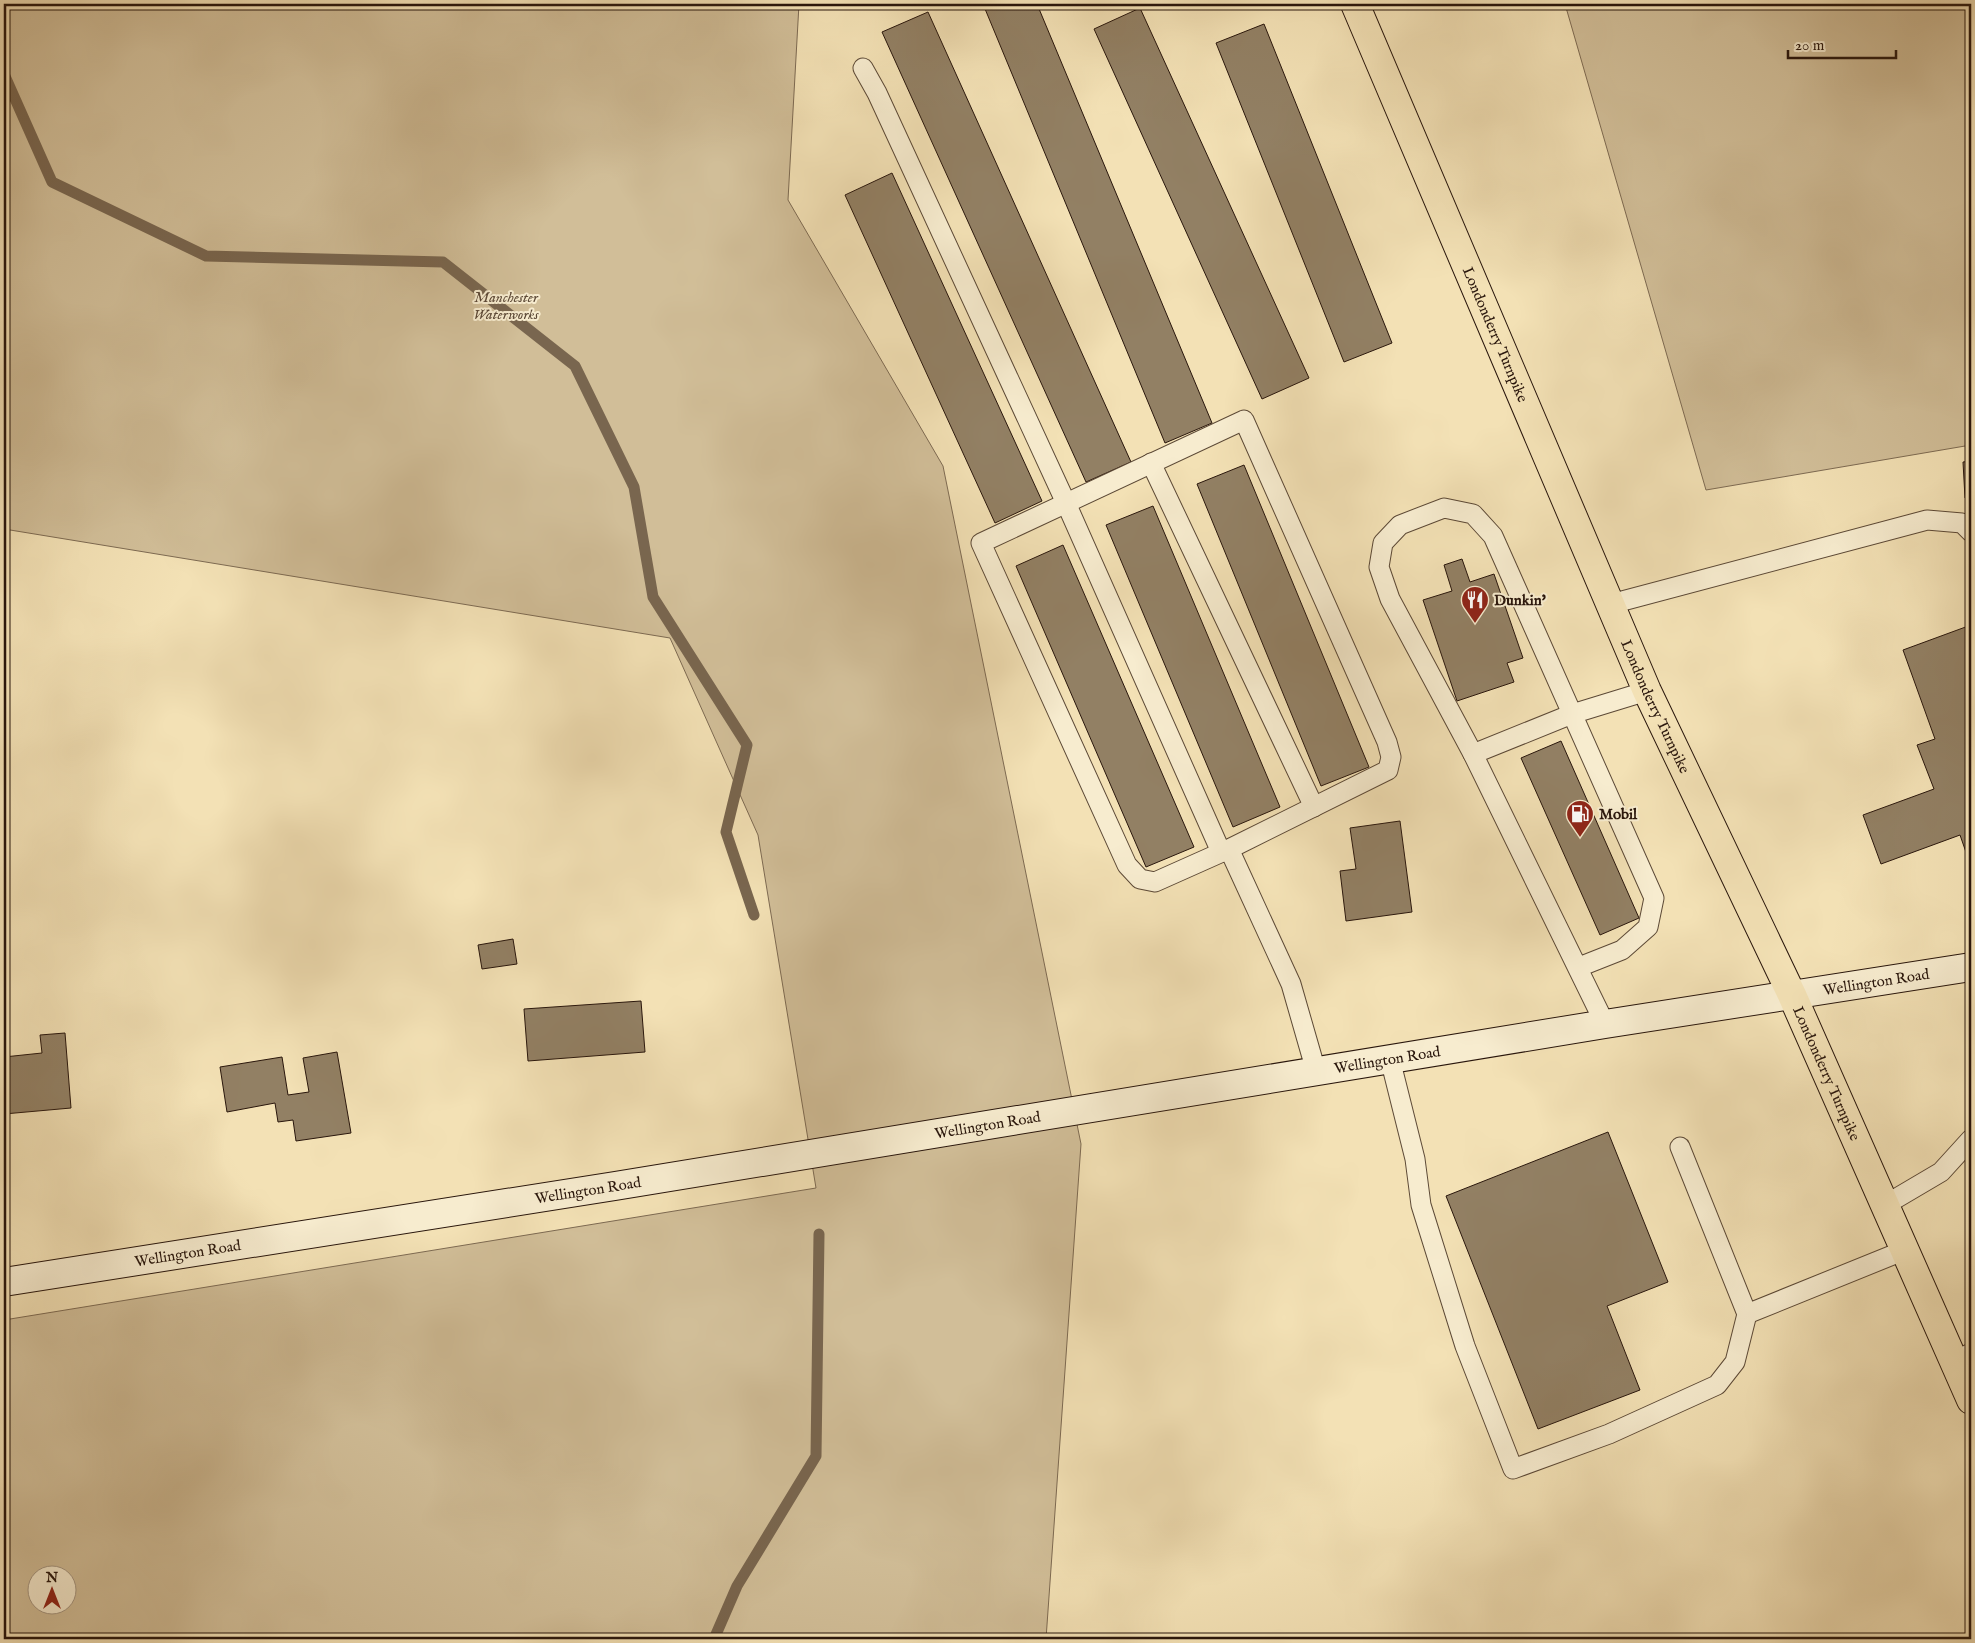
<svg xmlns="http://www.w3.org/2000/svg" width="1975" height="1643" viewBox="0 0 1975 1643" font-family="'IM FELL English',serif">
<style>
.green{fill:#d1be98;stroke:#7d6a52;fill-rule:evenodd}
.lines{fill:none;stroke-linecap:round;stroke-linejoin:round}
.stream{stroke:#79664f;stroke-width:11}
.building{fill:#928064;stroke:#29160c}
.lane-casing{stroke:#5c4936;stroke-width:21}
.secondary-casing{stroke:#29160c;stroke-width:30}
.primary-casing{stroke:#29160c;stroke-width:30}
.lane{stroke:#f7eccf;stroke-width:19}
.secondary{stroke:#f7eccf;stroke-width:28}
.primary{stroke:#f3e1b5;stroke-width:28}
.labels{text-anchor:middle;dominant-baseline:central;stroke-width:4;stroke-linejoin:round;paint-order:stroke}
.park-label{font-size:15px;font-style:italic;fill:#5b4836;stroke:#f7eccf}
.street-label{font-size:15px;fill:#29160c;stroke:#f7eccf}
.poi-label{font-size:15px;font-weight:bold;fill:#29160c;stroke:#f7eccf;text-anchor:start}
</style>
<rect width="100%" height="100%" fill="#f3e1b5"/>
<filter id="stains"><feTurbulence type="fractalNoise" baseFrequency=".004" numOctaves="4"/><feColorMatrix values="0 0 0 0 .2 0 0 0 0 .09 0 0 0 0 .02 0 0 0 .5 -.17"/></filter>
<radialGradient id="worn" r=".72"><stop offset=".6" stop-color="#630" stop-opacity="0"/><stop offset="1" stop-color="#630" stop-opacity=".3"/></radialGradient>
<g class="green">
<path d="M4,4H799L788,200L943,466L1081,1144L1046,1639H4V1320L816,1188L758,835L670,638L4,529ZM38,1576H68V1606H38Z"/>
<polygon points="1565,4 1971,4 1971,445 1706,490"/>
</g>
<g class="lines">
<g class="stream">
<polyline points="4,74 52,182 206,256 443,262 575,366 634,487 653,597 747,745 726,832 754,915"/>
<polyline points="714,1639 737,1586 816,1456 819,1234"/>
</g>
</g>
<g class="building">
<polygon points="983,4 1037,4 1212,423 1165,443"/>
<polygon points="1140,8 1309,378 1262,399 1094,29"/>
<polygon points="928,12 1131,462 1086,482 882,32"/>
<polygon points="1264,24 1392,343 1344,362 1216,43"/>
<polygon points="892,173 1042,501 995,523 845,195"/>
<polygon points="1971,461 1971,498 1965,498 1963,462"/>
<polygon points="1244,465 1369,767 1321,786 1197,484"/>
<polygon points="1153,506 1280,807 1233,827 1106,525"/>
<polygon points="1063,545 1194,847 1146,867 1016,566"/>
<polygon points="1462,559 1470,582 1494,574 1523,658 1507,663 1514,682 1457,701 1423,600 1452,591 1444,565"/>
<polygon points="1971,625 1971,857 1968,858 1960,835 1881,864 1863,815 1934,789 1917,745 1935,739 1903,650"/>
<polygon points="1561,741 1639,918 1600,935 1521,758"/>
<polygon points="1400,821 1412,912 1346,921 1340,871 1356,869 1350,828"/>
<polygon points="513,939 517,964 482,969 478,945"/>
<polygon points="641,1001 645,1052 528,1061 524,1009"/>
<polygon points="65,1033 71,1108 4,1114 4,1057 42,1053 40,1035"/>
<polygon points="337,1052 351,1133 296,1141 293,1120 278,1122 275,1103 227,1112 220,1067 282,1057 288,1095 309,1092 303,1058"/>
<polygon points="1608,1132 1668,1282 1607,1306 1640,1390 1538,1429 1446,1196"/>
</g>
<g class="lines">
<defs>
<g id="lane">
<polyline points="863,68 877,93 1066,503 1221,852"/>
<polyline points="1151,463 1314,807"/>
<polyline points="1611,604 1927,520 1962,523 1971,532"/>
<polyline points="1473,754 1572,714 1647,691"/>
<polyline points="1229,849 1388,770 1391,757 1387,742 1244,420 981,543 1127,865 1140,879 1155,882 1229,849 1291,984 1316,1071"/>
<polyline points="1579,967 1622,950 1648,927 1654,898 1493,536 1473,514 1444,508 1400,525 1383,543 1379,567 1390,599 1473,754 1605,1024"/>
<polyline points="1390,1059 1415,1159 1421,1205 1465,1346 1513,1469 1609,1434 1717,1385 1735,1362 1747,1314"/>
<polyline points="1680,1147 1747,1314 1905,1250"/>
<polyline points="1885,1205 1941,1172 1971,1139"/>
<polyline points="1954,1361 1971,1353"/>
</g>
<g id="secondary">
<path id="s1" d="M4,1282L615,1186L1605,1024L1971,967"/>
</g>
<g id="primary">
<path id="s2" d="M1355,4L1647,691L1792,995L1971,1400"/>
</g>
</defs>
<use href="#lane" class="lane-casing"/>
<use href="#secondary" class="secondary-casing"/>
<use href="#primary" class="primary-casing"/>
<use href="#lane" class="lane"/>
<use href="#secondary" class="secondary"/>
<use href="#primary" class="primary"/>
</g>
<defs>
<symbol id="restaurant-pin" viewBox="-11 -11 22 30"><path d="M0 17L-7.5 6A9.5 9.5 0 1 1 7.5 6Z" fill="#8f2418" stroke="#f7eccf"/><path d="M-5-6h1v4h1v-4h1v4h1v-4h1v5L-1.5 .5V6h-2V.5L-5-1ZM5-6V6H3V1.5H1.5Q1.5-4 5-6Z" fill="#fff"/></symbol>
<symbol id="fuel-pin" viewBox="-11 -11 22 30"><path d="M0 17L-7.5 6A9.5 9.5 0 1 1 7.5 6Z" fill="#8f2418" stroke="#f7eccf"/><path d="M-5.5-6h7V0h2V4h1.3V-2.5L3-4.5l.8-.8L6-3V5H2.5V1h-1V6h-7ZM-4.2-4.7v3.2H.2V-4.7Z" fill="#fff"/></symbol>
</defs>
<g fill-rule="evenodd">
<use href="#restaurant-pin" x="1459" y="584" width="32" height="43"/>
<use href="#fuel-pin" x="1564" y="798" width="32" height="43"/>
</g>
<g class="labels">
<g class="park-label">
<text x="506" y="297">Manchester<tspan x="506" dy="17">Waterworks</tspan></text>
</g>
<g class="street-label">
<text stroke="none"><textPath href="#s2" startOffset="359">Londonderry Turnpike</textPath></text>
<text stroke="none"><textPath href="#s2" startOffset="764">Londonderry Turnpike</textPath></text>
<text stroke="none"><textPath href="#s1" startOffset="1896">Wellington Road</textPath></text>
<text stroke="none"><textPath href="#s1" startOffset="1401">Wellington Road</textPath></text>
<text stroke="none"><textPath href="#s2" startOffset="1169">Londonderry Turnpike</textPath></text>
<text stroke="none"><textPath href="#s1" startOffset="996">Wellington Road</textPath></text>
<text stroke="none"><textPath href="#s1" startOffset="591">Wellington Road</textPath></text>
<text stroke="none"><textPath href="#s1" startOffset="186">Wellington Road</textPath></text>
</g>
<g class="poi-label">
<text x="1494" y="600">Dunkin'</text>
<text x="1599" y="814">Mobil</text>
</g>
</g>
<rect width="1975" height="1643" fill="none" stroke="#f3e1b5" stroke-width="20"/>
<rect x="5" y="5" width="1965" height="1633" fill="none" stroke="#29160c" stroke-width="2.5"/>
<rect x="10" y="10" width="1955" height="1623" fill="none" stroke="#29160c"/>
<g transform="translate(52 1590)"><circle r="24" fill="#f7eccf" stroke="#a59681"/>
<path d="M0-4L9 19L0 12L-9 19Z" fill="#8f2418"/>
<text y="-8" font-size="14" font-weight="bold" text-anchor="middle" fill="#29160c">N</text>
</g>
<path d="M1788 50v8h108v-8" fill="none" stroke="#29160c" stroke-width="2.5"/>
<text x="1795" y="50" font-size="15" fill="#29160c" stroke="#f7eccf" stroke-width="4" paint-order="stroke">20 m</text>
<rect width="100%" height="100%" filter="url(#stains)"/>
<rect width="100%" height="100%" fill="url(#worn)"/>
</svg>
